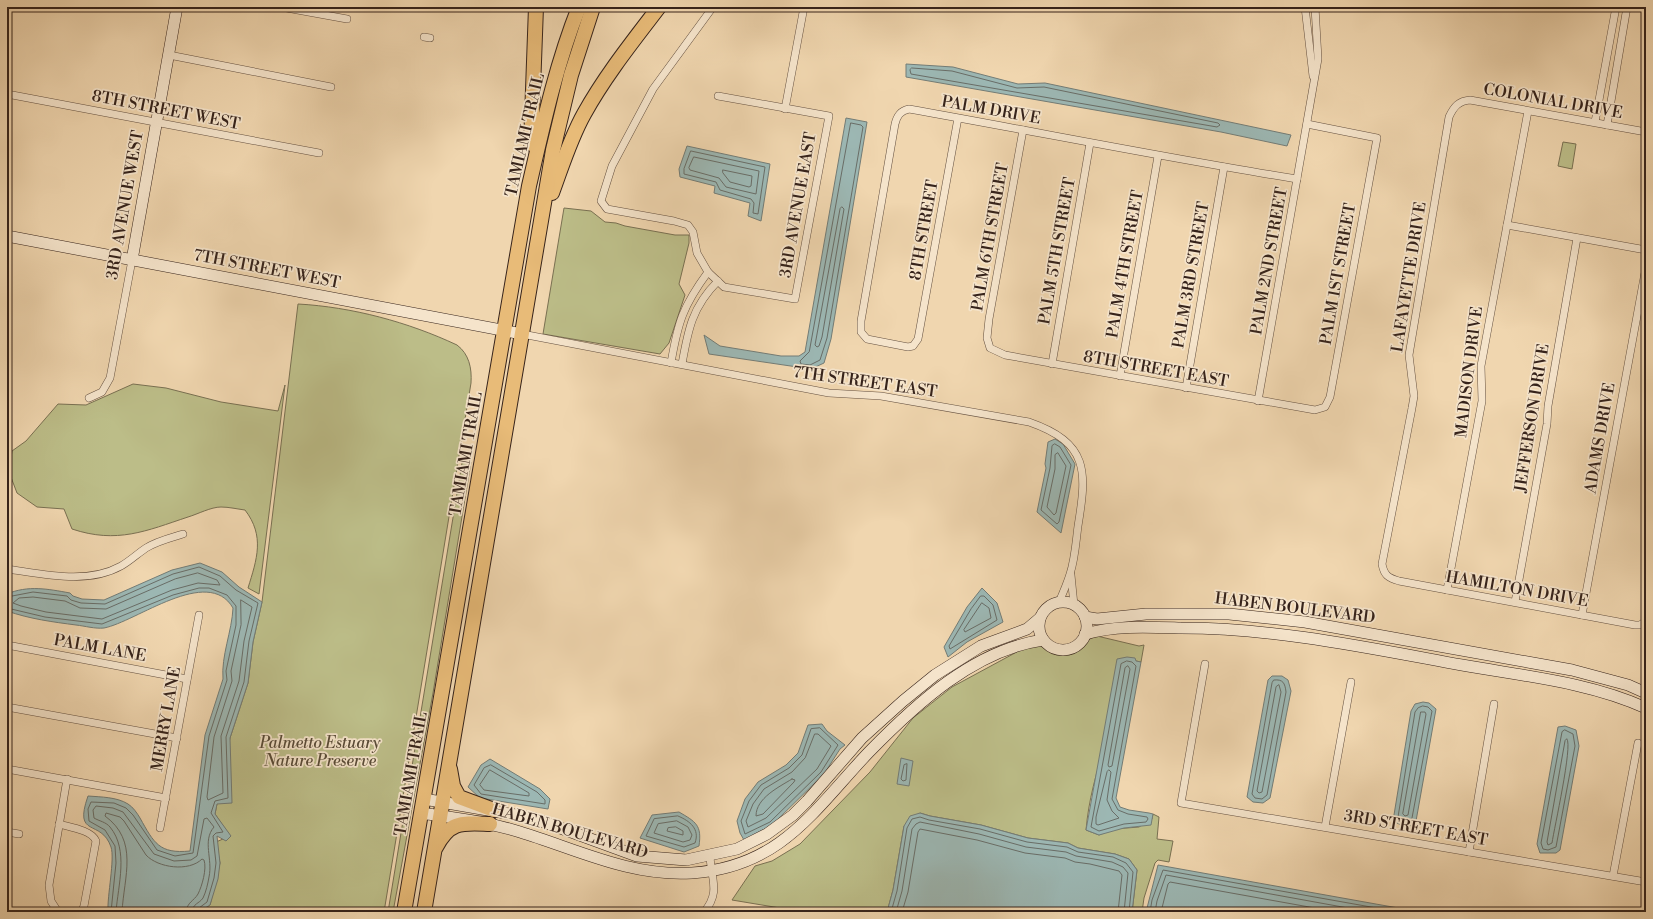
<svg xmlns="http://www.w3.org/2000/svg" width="1653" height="919" viewBox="0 0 1653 919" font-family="'Libre Bodoni',serif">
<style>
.green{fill:#bcbd88;stroke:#797052}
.water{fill:#9cb7b3;stroke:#737c76}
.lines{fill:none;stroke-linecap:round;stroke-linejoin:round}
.shore{stroke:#696d67;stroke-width:1}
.street-casing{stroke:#645040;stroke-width:8}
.secondary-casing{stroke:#36231b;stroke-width:12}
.highway-casing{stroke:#36231b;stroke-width:16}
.street{stroke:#f5e4cb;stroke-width:7}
.secondary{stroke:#f5e4cb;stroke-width:11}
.highway{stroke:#e8bb78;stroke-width:14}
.labels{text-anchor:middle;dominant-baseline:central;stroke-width:3.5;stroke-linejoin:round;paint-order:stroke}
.street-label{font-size:16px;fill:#36231b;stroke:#f5e4cb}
.park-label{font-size:16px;font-style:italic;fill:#584a36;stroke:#f5e4cb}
</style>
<rect width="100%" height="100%" fill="#f0d6af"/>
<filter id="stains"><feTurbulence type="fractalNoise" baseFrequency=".005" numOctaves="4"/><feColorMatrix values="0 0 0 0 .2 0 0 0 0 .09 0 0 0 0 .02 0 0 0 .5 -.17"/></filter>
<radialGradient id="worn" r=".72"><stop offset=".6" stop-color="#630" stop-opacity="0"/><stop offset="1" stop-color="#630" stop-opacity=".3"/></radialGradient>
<g class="green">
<polygon points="1563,142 1576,144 1572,169 1558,166"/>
<polygon points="564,208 591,211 605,222 616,223 625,226 675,235 689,235 689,243 679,284 685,295 669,343 660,354 543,334"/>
<path d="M298,304C352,307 408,322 457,345C469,354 472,368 471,383L384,912H199L210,905L220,863L216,842L230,836L215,814L230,738L248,683L253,642L262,602Z"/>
<path d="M133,384L166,388L221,402L278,411L285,385L259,594L248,588C257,559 265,536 245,510C237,509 229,507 221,507C211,507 198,514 188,517C146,531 117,544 72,529L64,509L37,507L17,493L9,472L12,451L26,441L58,404L86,405Z"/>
<polygon points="463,457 471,462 433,693 393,912 388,912"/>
<path d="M1097,636L1139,646L1144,645L1141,662L1136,661C1117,716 1091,771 1086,830L1099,835L1114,829L1139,827L1152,819L1153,814L1159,817L1157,839L1173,841L1169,862L1158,860L1155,863L1144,898L1142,912H1132L1137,870L1129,859L1115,854L1078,848L1068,843L1028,838L981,825L930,816L920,813L904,826L893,890L887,912H804L732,900L755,866L772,861L800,844L870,772L913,718L952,687L1026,647L1041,645C1052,655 1067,658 1079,649C1088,643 1086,639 1097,636Z"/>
</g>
<g class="water">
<polygon points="906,64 953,67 1018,84 1045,83 1291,135 1287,146 1221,132 906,77"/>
<polygon points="846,118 867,122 831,339 824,363 811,369 709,354 704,335 720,346 781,356 799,356 805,352"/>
<polygon points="687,146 770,164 761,221 748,216 750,203 714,193 715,186 680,177 679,169"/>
<polygon points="1055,439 1063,444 1075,464 1061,533 1037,512 1046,468 1045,464 1048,442"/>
<path d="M200,563L222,572L239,587L262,602L253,642L248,683L230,738L232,803L217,804L215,814L231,836L226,841L217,836L220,863L218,879L210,905L199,912H108C107,896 115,859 111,847C101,818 73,839 88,796C101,797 117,797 128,804C133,807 137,813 140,818C154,843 159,854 190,851L205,735L223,679C221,656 232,631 233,608C208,565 136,622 104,628C95,629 85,626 76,625C53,622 30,619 7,611V594C28,585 48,589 70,593L73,596L82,599L104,600L172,570Z"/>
<polygon points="982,588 997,603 1003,622 967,642 948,657 944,647 967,607"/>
<polygon points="1127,657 1135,658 1136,661 1141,662 1116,798 1120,807 1129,810 1149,813 1153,814 1151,825 1124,828 1099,835 1086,830 1117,659"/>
<polygon points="1272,676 1282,676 1288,680 1291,691 1270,798 1263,803 1253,802 1247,797 1268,680"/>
<polygon points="1423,702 1429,703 1436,709 1416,821 1410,826 1401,825 1393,821 1411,711 1415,704"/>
<polygon points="822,724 827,731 845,745 840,749 824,774 772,825 744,840 740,833 737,821 745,799 758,782 786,765 798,753 808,725"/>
<polygon points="1565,726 1576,730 1579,746 1560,850 1556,853 1540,853 1537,844 1558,727"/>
<polygon points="901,758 913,761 909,786 897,784"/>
<polygon points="490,759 540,789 550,799 548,809 480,798 468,787 481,765"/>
<path d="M679,812C696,822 702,825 699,846L684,852L640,838L652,815Z"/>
<polygon points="920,813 930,816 981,825 1028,838 1068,843 1078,848 1115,854 1129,859 1137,870 1132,912 887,912 893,890 904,826 910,816"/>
<polygon points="1158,865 1387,906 1422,912 1146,912"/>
</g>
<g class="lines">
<g class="shore">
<polygon points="912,68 952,71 1017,88 1044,87 1218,123 1220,125 1217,127 911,74 910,70"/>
<polygon points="851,123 861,125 863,127 827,338 820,360 810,365 801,364 800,361 809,352"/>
<polygon points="691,151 765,167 758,214 753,213 754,203 751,199 720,190 716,182 684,174 684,169"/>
<polygon points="694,157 759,171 756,194 726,187 719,178 690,170 689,168"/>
<polygon points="723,170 752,176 751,186 749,187 730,182 723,173"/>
<polygon points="842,207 844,209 822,337 819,346 817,347 815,345 840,209"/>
<polygon points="1055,444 1060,447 1071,465 1059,522 1057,524 1041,510 1050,468 1052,446"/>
<polygon points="1058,453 1066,466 1056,513 1054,515 1047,507 1055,469 1055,455"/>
<polygon points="198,573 217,580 220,585 198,583 172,590 102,619 46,612 21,606 13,603 19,598 33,597 65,601 80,608 106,609 175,579"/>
<polygon points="981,596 984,596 993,605 997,620 950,649 949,646 971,609"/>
<polyline points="7,597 33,592 67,596 71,600 81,603 105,604 173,574 199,567 220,576 236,590 258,603 249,641 244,682 226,737 228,798 215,801 211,813 223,832 216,833 213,836 216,863 214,878 207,902 199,908 198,912"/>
<polygon points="241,600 252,607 244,641 239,681 221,736 223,793 208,800 207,797 214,737 232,681 231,671 241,625"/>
<polygon points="982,603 989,608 991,618 965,632 964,630"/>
<polyline points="7,608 45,617 102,624 173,595 199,588 209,588 227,595 236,606 236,625 226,671 227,680 209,736 193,853 175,856 157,850 133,815 126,808 114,803 91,802 88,809 89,821 105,830 115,846 116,863 111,912"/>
<polygon points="1127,661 1132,662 1136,666 1112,799 1118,810 1128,814 1147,817 1148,819 1146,822 1124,824 1099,831 1091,827 1121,664"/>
<polygon points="1128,666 1130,669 1112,766 1109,767 1108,765 1125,668"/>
<path d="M1274,680C1283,679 1285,683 1286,692L1267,795L1262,799L1255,798L1252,794L1272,683Z"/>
<polygon points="1279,685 1281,692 1262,792 1259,793 1257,791 1276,687"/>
<polygon points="1423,706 1428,707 1432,711 1412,818 1409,822 1402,821 1398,817 1415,712 1418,708"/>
<polygon points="1421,712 1425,712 1426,714 1408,815 1405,816 1403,814"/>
<polygon points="820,728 838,745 821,772 770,822 745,834 741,821 749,801 761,785 789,768 802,755 811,729"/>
<polygon points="1565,730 1573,734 1575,746 1556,847 1548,850 1543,849 1541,843 1562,732"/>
<polygon points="815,734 818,734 831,746 817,769 766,818 748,827 746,821 753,804 764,789 792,772 805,758"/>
<path d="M1567,739C1573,745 1554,829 1552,843L1548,845L1547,842L1565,741Z"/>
<polygon points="907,764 906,780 903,781 901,779 904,765"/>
<polygon points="491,765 537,792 545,800 545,804 481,794 474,785 484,768"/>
<polygon points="490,770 529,793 529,796 484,790 480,785"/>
<polygon points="1109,770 1111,772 1107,800 1112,811 1119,818 1098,825 1096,824 1096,817 1107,772"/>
<path d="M792,779L795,780L794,782L763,814L756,816C756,798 779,787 792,779Z"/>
<path d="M678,816C690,821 700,829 695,843L684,847L646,836L654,819Z"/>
<polygon points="677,821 688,827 692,835 690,840 683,842 654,833 658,824"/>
<polygon points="676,827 683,831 683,835 667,831 668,828"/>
<path d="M116,912C118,885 129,850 110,827C106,822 99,821 94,818L93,810L96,806L113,808L123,812L154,854L174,861L191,860L197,856L204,819L207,818L214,827C202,841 213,859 209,877C208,883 206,892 203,898C199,904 193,903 192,912"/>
<path d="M122,912C124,876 139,841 105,816L106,813L120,817L124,821L146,855C158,868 189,872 202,859L204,860C207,869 202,886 198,894C194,901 187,902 186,912"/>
<polyline points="891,912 897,891 907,828 912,819 920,817 929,820 980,829 1027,842 1067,847 1078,852 1113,857 1126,863 1133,872 1129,912"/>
<polyline points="896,912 902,891 912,829 916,824 920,822 979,834 1026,847 1066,852 1076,856 1112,862 1123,867 1128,873 1124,912"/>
<polyline points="902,912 908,892 918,832 920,829 977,840 1025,853 1065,858 1075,862 1090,864 1119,871 1122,875 1118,912"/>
<polyline points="1150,912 1152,900 1163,870 1399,912"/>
<polyline points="1155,912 1157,901 1166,875 1370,912"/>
<polyline points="1161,912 1168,884 1170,882 1337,912"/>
</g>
<defs>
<g id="street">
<polyline points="281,7 347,19"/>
<polyline points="713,7 653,89 612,166 601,201 607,209 674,221 688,225 693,232 697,253 708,272 724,287 795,299 829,116 718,96"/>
<polyline points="1305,7 1313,76"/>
<polyline points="424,37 430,38"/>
<polyline points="169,55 331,87"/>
<polyline points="7,94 319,153"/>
<polyline points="785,109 804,7"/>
<path d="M958,118L918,339L913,346L908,347L867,339L861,332V321L895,124C897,116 900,111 909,109C1038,132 1167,158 1297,179"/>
<polyline points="1595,122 1616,7"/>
<polyline points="1607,125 1627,7"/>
<polyline points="1023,130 989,319 987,338 990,348 1005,355 1315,410 1325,407 1330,397 1377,138 1307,124"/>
<path d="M1646,132L1470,100C1459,101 1454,106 1449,117L1409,355L1414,396L1412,408L1382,564C1384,575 1388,578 1399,581L1635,625H1640L1646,621"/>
<polyline points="1507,225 1646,250"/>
<path d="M522,334L829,393L881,396L1029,422C1089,443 1087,471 1078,526C1076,541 1075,559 1070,574C1067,584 1063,593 1059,602"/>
<path d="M671,363C678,322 683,306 708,272"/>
<path d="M682,364C688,330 692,307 718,281"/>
<polyline points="1052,364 1090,143"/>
<polyline points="1120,376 1158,156"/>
<polyline points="1186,388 1224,167"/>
<polyline points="89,398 102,392 110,378 132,260"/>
<polyline points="1258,401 1318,59 1315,7"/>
<path d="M7,569C43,574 87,585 121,566C130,561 137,554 146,548C157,541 170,538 183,534"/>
<polyline points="1071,575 1074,605"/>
<polyline points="1447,590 1482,401 1481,366 1528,111"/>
<polyline points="1515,602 1547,424 1548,406 1577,238"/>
<polyline points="1582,615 1646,267"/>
<polyline points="7,645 187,679"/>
<polyline points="1205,664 1181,803 1646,882"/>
<polyline points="7,707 177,738"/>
<polyline points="7,769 166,798"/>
<path d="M59,824C69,827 92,830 96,841L84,906L81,912"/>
<polyline points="1325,827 1351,682"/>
<polyline points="160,828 199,615"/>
<polyline points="7,832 19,834"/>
<polyline points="1469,852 1494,704"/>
<polyline points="1613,876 1638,743"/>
<polyline points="58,912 51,901 49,885 67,779"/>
<path d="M704,912C721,892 711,879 710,856"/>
</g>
<g id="secondary">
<polyline points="7,236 522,334"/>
<polyline points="132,260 177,7"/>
<circle cx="1063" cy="626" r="24"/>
<polyline points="1085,617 1097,619 1146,614 1229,614 1305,622 1572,670 1628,685 1646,693"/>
<path d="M1085,634C1115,625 1150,627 1181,628C1276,628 1369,648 1462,665C1523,676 1589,682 1646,708"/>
<polyline points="424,799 533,818 637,856 686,860 737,849 767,834 793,815 807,801 862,738 903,701 935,675 981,646 1027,629 1040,618"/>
<path d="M421,813C454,818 488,822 520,832C576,849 631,877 692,873C781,867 814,810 869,752C916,704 974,650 1043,640"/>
</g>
<g id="highway">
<polyline points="531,144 536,7"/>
<path d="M552,193C562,166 570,139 584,114C605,76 633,41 659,7"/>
<polyline points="450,769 453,786 459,797 494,810"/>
<path d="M436,847C450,820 463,823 490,824"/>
<path d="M404,912L529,186C543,125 556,65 579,7"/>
<polyline points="424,912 553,150 571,75 593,7"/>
</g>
</defs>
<use href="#street" class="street-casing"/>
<use href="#secondary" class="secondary-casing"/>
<use href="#highway" class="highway-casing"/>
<use href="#street" class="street"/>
<use href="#secondary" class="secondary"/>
<use href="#highway" class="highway"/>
</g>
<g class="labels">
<g class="street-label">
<text transform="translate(1553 101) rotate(10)">COLONIAL DRIVE</text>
<text transform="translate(166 110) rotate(11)">8TH STREET WEST</text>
<text transform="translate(991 110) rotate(10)">PALM DRIVE</text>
<text transform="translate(525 135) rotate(-77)">TAMIAMI TRAIL</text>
<text transform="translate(125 205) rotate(-80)">3RD AVENUE WEST</text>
<text transform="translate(798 205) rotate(-80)">3RD AVENUE EAST</text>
<text transform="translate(924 230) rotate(-80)">8TH STREET</text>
<text transform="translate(990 237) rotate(-80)">PALM 6TH STREET</text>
<text transform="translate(1057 251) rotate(-80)">PALM 5TH STREET</text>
<text transform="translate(1269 261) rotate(-80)">PALM 2ND STREET</text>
<text transform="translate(1125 264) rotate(-80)">PALM 4TH STREET</text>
<text transform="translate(267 269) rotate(11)">7TH STREET WEST</text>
<text transform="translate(1338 274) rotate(-80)">PALM 1ST STREET</text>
<text transform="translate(1191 275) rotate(-80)">PALM 3RD STREET</text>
<text transform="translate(1409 277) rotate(-81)">LAFAYETTE DRIVE</text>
<text transform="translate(1156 369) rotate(10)">8TH STREET EAST</text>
<text transform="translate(1469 372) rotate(-83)">MADISON DRIVE</text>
<text transform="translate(865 382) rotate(8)">7TH STREET EAST</text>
<text transform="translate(1532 418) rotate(-81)">JEFFERSON DRIVE</text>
<text transform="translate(1600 438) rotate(-80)">ADAMS DRIVE</text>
<text transform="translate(466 454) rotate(-80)">TAMIAMI TRAIL</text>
<text transform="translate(1517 589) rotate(10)">HAMILTON DRIVE</text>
<text transform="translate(1295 608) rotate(7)">HABEN BOULEVARD</text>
<text transform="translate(100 648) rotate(10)">PALM LANE</text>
<text transform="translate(166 719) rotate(-80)">MERRY LANE</text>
<text transform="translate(411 774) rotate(-80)">TAMIAMI TRAIL</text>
<text transform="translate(1416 828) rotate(10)">3RD STREET EAST</text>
<text transform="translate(570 831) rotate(16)">HABEN BOULEVARD</text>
</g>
<g class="park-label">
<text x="320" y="743">Palmetto Estuary<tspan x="320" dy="18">Nature Preserve</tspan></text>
</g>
</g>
<rect width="1653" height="919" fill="none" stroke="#f0d6af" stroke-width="24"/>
<rect x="8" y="8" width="1637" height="903" fill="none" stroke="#36231b" stroke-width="2"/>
<rect x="12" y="12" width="1629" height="895" fill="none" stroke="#36231b"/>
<rect width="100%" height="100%" filter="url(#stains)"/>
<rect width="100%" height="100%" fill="url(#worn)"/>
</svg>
